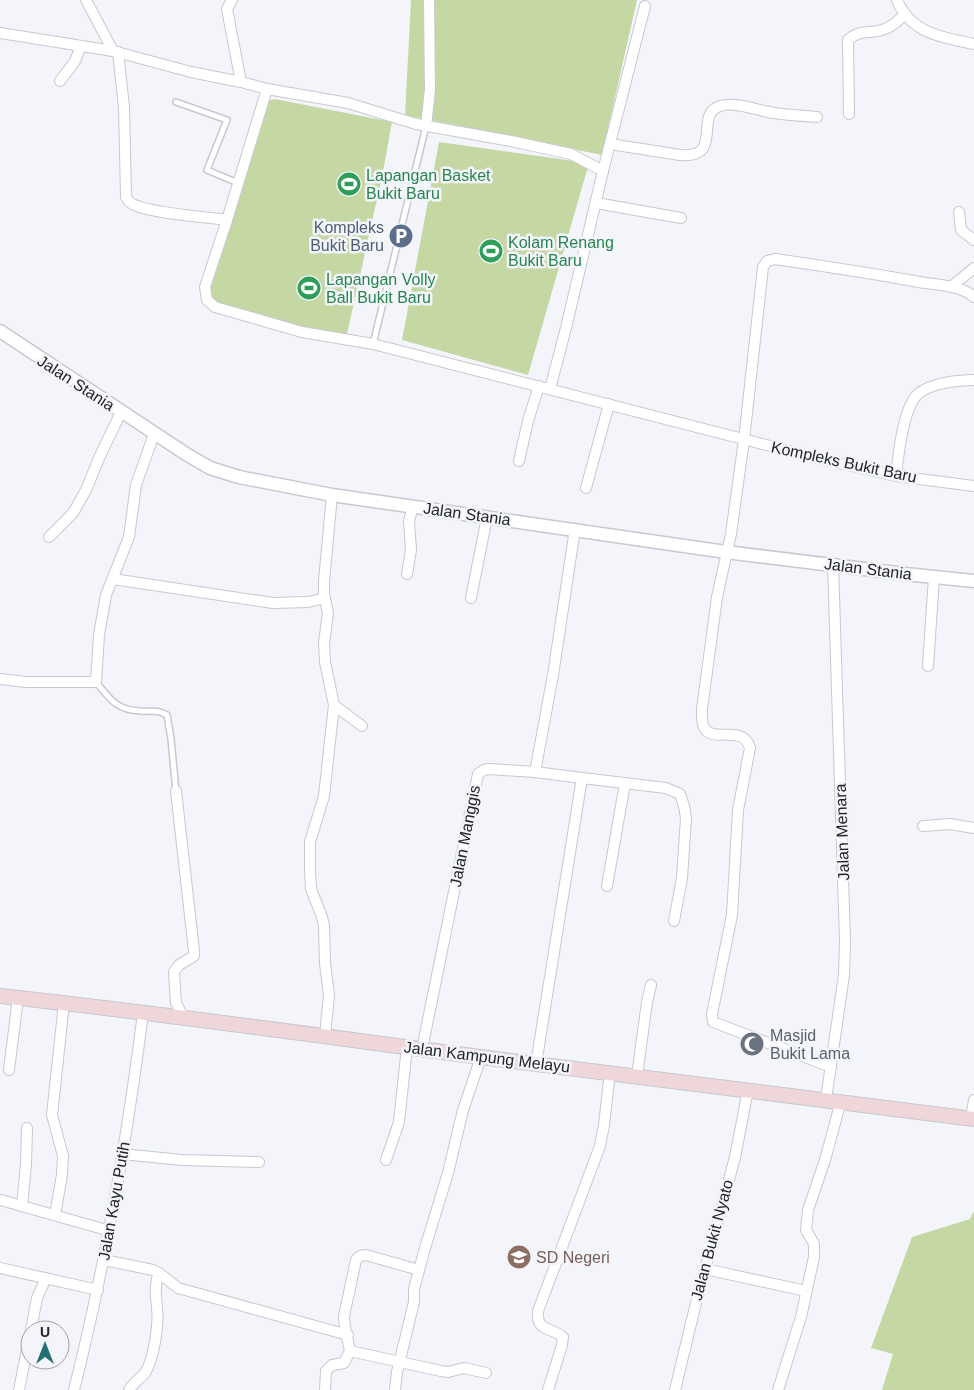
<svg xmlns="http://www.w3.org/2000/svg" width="974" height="1390" viewBox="0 0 974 1390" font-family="Arial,sans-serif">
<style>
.green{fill:#c5d8a4}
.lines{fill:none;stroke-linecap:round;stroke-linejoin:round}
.service-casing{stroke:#c7c9cf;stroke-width:8}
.minor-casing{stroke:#c7c9cf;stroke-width:12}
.tertiary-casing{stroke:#c7c9cf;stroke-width:15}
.secondary-casing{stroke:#c7c9cf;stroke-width:16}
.service{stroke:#fff;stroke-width:5}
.minor{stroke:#fff;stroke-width:10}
.tertiary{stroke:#fff;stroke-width:12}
.secondary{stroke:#eed6d9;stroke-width:14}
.labels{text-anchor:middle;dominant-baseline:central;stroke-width:5;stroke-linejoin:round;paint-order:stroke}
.leisure-label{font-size:16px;fill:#27864d;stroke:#f3f5fb;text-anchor:start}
.service-label{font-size:16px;fill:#4e5e75;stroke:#f3f5fb;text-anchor:end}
.street-label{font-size:16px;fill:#232426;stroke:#f3f5fb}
.worship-label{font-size:16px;fill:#5b616d;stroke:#f3f5fb;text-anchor:start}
.education-label{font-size:16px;fill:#785e54;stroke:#f3f5fb;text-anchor:start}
</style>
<rect width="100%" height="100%" fill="#f3f5fb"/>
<g class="green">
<polygon points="411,0 637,0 602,155 405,115"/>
<polygon points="275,99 392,122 382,177 345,343 206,304 231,214 267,101"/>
<polygon points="439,142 589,163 528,375 402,340"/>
<polygon points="974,1211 974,1390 882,1390 893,1354 871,1348 912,1237 970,1219"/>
</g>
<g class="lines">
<defs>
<g id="service">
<polyline points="176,102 227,120 207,170 238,183"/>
<polyline points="373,344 426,126"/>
<path d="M96,682C110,699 116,710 140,711C150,712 157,709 167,715L171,739L176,791"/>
</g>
<g id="minor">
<polyline points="86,0 113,51"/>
<polyline points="232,0 227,9 241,82"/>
<path d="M897,0C911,34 942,37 974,44"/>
<polyline points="0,33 113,51 191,72 241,82 267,89 348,103 416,124 511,141 571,154 603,171 566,328 550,389"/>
<path d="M118,52L124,107L126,197C128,200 128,201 131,203C144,213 208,217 227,220"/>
<polyline points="60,81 75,61 81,46"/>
<polyline points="267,89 227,220 205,287 207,300 215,307 302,332 373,344 821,459 896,476 974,486"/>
<path d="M849,114L848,40C860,29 869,34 882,30C892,27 898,21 905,14"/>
<polyline points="426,126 430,89 429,0"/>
<path d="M610,144L680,155C725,159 693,114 720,106C735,101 759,111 774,113C788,115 803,116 817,117"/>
<polyline points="603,171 645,6"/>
<polyline points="596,203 681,218"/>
<polyline points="959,212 961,230 974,240"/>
<polyline points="951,287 974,268"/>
<polyline points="519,461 528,421 539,386"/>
<path d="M896,476C898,457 903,407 918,394C932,382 956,381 974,380"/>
<polyline points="586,488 609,404"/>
<polyline points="332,495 324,581 324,594 328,613 324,643 325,662 334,705 362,726"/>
<polyline points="49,537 73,513 86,490 99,458 121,412"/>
<polyline points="407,574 411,550 409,521 413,506"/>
<polyline points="113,579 273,603 308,602 325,598"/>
<polyline points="471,598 487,517"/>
<polyline points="928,666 934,577"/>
<polyline points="0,679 26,682 96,682 99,635 106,595 129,537 136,485 154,434"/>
<polyline points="535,772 582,778 536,1064"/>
<polyline points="582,778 666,788 680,794 684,806 686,818 682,878 674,921"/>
<polyline points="176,791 194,951 194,956 179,965 174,972 176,1003 184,1019"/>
<polyline points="923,826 950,824 974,828"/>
<polyline points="607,886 625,783"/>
<polyline points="325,1036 329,995 325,963 324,926 322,917 311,889 310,871 310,842 324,796 334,705"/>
<polyline points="422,1049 478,774 484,770 489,769 535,772 553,675 575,529"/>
<path d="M831,1067L713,1022L712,1014L732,915L738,810L750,748C743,724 715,743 705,729C701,723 702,715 702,709L717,597L731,534L744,440L763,267L767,261L775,259C823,266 871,273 919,282C936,285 961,285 974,297"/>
<polyline points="9,1070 18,998"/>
<polyline points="637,1076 647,1002 651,985"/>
<polyline points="826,1099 844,975 845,941 833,564"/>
<polyline points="971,1118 974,1100"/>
<polyline points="122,1154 182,1160 259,1162"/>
<polyline points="386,1160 399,1122 407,1047"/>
<polyline points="1,1200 110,1231"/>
<polyline points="22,1206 26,1164 27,1128"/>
<polyline points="55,1215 62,1175 63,1156 52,1115 64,1003"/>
<polyline points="104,1260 153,1270 159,1273 178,1288 348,1335"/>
<polyline points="0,1268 98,1290"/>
<polyline points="705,1269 806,1291"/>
<path d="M419,1270L366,1255L360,1256L356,1260L344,1316C344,1328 348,1339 350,1351L441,1371L448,1372L464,1368L486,1373"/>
<polyline points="31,1330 37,1298 46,1278"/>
<polyline points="19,1390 30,1334"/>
<path d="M74,1390C105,1266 127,1140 143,1013"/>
<path d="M129,1390C133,1383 140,1379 145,1373C154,1359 159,1324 157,1308C156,1295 154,1285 159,1273"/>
<polyline points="325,1390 326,1371 332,1365 344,1363 350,1351"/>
<polyline points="395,1390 397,1372 414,1302 414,1289 425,1248 448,1173 463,1110 481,1057"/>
<path d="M548,1390L562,1345L563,1337C551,1327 536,1332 538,1311L600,1146L604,1125L610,1072"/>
<polyline points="675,1390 695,1307 735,1157 748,1090"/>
<polyline points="778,1390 801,1317 814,1257 814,1244 806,1230 808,1210 825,1160 841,1101"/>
</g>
<polyline id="tertiary" points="0,331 186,454 210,468 239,477 332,495 726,552 905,574 974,581"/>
<path id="secondary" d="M0,996C160,1013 320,1036 480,1057C644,1078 809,1097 974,1119"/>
</defs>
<use href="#service" class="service-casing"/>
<use href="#minor" class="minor-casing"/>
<use href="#tertiary" class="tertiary-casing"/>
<use href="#secondary" class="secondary-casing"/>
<use href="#service" class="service"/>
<use href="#minor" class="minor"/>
<use href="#tertiary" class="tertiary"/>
<use href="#secondary" class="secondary"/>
</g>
<defs>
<symbol id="stadium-disc" viewBox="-11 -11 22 22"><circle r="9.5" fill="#2e9e5b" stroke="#f3f5fb"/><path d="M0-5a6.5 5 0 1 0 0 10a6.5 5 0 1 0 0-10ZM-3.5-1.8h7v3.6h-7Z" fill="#fff"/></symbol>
<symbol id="parking-disc" viewBox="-11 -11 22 22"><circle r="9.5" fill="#5c6f8a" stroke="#f3f5fb"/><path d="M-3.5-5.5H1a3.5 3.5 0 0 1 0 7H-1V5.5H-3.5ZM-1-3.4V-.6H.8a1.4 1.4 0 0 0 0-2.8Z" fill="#fff"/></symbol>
<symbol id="mosque-disc" viewBox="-11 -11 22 22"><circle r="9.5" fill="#6b7280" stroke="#f3f5fb"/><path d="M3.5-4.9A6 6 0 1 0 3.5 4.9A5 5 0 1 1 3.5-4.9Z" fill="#fff"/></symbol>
<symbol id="school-disc" viewBox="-11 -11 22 22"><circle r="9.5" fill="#8d6e63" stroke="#f3f5fb"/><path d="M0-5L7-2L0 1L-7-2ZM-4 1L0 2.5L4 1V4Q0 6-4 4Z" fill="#fff"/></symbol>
</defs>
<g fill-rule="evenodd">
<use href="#stadium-disc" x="335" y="170" width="28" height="28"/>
<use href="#parking-disc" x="387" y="222" width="28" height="28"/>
<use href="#stadium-disc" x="477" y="237" width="28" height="28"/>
<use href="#stadium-disc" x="295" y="274" width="28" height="28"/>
<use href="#mosque-disc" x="738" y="1030" width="28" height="28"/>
<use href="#school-disc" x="505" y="1243" width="28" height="28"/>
</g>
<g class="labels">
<g class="leisure-label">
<text x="366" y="175">Lapangan Basket<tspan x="366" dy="18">Bukit Baru</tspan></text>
<text x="508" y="242">Kolam Renang<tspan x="508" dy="18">Bukit Baru</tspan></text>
<text x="326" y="279">Lapangan Volly<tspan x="326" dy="18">Ball Bukit Baru</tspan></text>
</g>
<g class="service-label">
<text x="384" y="227">Kompleks<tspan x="384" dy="18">Bukit Baru</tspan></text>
</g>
<g class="street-label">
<text transform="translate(76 383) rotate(33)">Jalan Stania</text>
<text transform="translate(844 462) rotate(12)">Kompleks Bukit Baru</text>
<text transform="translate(467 514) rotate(8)">Jalan Stania</text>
<text transform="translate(868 569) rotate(7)">Jalan Stania</text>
<text transform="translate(842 832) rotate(-92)">Jalan Menara</text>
<text transform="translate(465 836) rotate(-79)">Jalan Manggis</text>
<text transform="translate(487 1057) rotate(7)">Jalan Kampung Melayu</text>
<text transform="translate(114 1201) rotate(-80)">Jalan Kayu Putih</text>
<text transform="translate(712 1240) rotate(-75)">Jalan Bukit Nyato</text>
</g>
<g class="worship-label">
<text x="770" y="1035">Masjid<tspan x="770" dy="18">Bukit Lama</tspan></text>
</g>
<g class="education-label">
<text x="536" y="1257">SD Negeri</text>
</g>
</g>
<g transform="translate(45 1345)"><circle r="24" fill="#f3f5fb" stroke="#a0a1a6"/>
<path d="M0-4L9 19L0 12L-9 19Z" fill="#246f72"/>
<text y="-8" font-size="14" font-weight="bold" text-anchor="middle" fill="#232426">U</text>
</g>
</svg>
